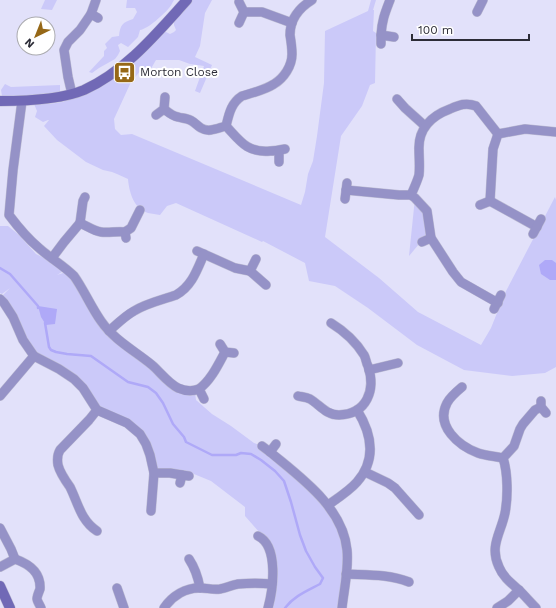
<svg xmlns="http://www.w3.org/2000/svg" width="556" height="608" viewBox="0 0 556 608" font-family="'Work Sans',sans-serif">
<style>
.green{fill:#cbc9f9}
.water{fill:#afa9f8}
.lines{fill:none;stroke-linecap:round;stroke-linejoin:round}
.stream{stroke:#afa9f8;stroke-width:2.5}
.street-casing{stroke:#bebdd3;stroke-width:10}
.secondary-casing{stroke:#bebdd3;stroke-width:11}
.street{stroke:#9592c7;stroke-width:9}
.secondary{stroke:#7169b6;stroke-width:10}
.labels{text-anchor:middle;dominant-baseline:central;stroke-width:4;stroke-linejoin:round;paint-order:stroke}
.poi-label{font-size:12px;fill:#2c2c37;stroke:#fff;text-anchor:start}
</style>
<rect width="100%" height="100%" fill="#e2e1fa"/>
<g class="green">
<polygon points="45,0 57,0 52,10 41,9"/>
<path d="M127,0H174C172,3 171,6 169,8C164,14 148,29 140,30L138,37L128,47L121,43L118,45L120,51L118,55L115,59L99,68L92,73L89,72L104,56V51L107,48L105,44L112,37L119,36C120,25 123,22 133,19L137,12L135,8H126Z"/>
<path d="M189,0H212L205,13L200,46L195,57L212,65L200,93L195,91L204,66L190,64L179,60H156L149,72L142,69L131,82L114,119L115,129L121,135L132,134L301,205L305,192L308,174L313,161L317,136L324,83L325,31L368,11L371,0H376L373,10H374L373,31L376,33L375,83L370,85L362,106L341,136L325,237L379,278L418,312L481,345L491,328L505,293L555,197L556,200V367L545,373L512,376L464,370L417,345L368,308L335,286L309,281L305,263L263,241L262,242L176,203L167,206L160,215C156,214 152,214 148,213C134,209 129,192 128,179L117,174L112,172L103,170L86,162L57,140L44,126L49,120H48L43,122L35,117L37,111L34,104L46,101L49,104L63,102L110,80L164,31L170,34L174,32L176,30L174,25V22Z"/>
<polygon points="5,84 11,87 60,85 60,92 20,96 2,96 1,90"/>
<polygon points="415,198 427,210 431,238 419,244 409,256"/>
<polygon points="0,226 8,226 19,235 36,254 67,269 57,275 69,271 109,330 151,367 195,393 196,400 212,414 231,426 254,443 268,448 319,495 342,531 346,574 341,608 264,608 269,584 269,552 260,533 245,516 245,507 211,481 189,472 154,473 140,434 97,410 74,379 34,356 0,298 10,288 2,294 0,293"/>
</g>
<g class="water">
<polygon points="545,260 552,260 556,263 556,280 550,280 541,274 539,265"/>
<polygon points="38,306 57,309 55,324 46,325 41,317"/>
</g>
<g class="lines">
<g class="stream">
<polyline points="0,268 10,274 38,306 38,308"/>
<path d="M45,323L49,347L51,350L56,352L67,354L91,356L128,382L148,387L156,393L163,403L173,424L184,437L186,442L212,455H236L241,453L251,454L261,460L275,471L284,481L291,502L300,535L306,551L315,567L323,578L320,584C307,591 294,596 285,608"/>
</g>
<defs>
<g id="street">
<polyline points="96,0 91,14 98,18"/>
<polyline points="244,12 262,12 292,23"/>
<polyline points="477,12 483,0"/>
<polyline points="239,23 244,12 239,2"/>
<path d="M381,35C382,20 385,13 390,0"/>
<polyline points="381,44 381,35 394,37"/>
<polyline points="72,94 68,77 64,50 68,42 80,30 91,14"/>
<polyline points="397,99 405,108 425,126"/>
<path d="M22,101L13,170L9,215C18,227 27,238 39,248C50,258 63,265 74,276C84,290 91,307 101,321C114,340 135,351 152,365C161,373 168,383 178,388C185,391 191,392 199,389"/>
<path d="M164,109C168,112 172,116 178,117C181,118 184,118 187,119C193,120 196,125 201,128C209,133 218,128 226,126C240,141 247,153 270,151C275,151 280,150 285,149"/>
<polyline points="156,115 164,109 165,97"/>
<path d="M226,126C229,114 231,103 242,96C252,93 265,90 274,84C284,78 292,66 292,54C292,48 291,41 290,35C290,19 299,8 312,0"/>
<polyline points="279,151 279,162"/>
<polyline points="346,190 399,195 411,195"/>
<polyline points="345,199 347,183"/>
<polyline points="490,201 493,149 498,134 525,129 556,132"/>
<polyline points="480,205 490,201 537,227"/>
<polyline points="80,223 83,201 85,197"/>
<polyline points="533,234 541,219"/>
<polyline points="126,238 125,232 131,228 140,210"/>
<polyline points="422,242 431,238"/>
<polyline points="197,251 235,268 250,271"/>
<path d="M52,258L64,242L80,223C87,226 94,231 101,232C109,233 117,231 125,232"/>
<polyline points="256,259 250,271 266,285"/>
<polyline points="0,299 4,303 13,317 23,340 34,356 59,369 74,379 83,388 97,410 127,423 140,434 146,444 150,455 154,473 151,511"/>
<path d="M498,303L461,282L453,272L431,238L427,211L415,198L411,195C414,188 417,182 419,175C420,166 419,158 419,150C418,129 431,116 450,109C459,105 466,102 476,106L498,134"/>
<polyline points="494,309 501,295"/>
<path d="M109,331C117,324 125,316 134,311C147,303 162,300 176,295C192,286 197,270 204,254"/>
<polyline points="220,344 225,352 234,353"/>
<polyline points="369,370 398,363"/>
<path d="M462,387C456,392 450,397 447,403C435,426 459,446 478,453C486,456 495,456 503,458L514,446L520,429L523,424L535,410L541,407"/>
<polyline points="0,396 34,356"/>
<path d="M298,396C302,397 306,397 310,399C320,405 326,415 339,415C367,414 376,390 368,366C366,363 366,358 364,355C356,342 344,331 331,323"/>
<path d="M204,399L199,389C211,380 218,365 225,352"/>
<polyline points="541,401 541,407 546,413"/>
<path d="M97,410L89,420L60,450C57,455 57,459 58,465C60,473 65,480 70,487C78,503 81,521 97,531"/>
<polyline points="262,446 270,452 276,444"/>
<path d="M270,452C300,477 343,507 347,550C349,569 344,589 342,608"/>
<path d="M503,458C508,473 508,498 505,513C501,533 489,546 499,567C503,577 511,583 519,590C525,596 530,602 536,608"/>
<polyline points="365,472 388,483 395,488 419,515"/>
<polyline points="154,473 170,473 182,475"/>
<polyline points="180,483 182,475 189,476"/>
<path d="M328,505C338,498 349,491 357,482C377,459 372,434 357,410"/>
<polyline points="0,528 11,549 15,559"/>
<path d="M258,536C279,546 273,590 268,608"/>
<path d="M189,559C195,568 198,577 200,588"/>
<path d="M0,567L15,559C29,564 41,572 40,589C39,592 37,596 37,599C37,601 40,605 41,608"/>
<path d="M346,574C368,575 389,574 409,582"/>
<polyline points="117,588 124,608"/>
<path d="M164,608C172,596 186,587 201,588C207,588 213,590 220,589C226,588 232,585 238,584C249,583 261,583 272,584"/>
<polyline points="497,608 508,601 519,590"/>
</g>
<g id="secondary">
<path d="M0,101C26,101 60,100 84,90C126,71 157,33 187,0"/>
<polyline points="0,586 10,608"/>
</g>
</defs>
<use href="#street" class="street-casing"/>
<use href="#secondary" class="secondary-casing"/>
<use href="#street" class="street"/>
<use href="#secondary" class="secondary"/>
</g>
<defs>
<symbol id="bus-square" viewBox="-11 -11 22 22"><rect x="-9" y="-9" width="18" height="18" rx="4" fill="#966817" stroke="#fff"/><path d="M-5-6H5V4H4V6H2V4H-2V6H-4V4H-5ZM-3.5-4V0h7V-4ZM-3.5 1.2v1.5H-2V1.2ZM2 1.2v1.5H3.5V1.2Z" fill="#fff"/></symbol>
</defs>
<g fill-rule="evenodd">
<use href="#bus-square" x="112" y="60" width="25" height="25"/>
</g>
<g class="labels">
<g class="poi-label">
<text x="140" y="72">Morton Close</text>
</g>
</g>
<g transform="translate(36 36) rotate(223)"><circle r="19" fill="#ffffff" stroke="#ababaf"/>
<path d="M0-3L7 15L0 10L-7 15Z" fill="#966817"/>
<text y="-6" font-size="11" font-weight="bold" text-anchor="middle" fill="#2c2c37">N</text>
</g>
<path d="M412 34v6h117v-6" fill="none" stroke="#2c2c37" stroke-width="2"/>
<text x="418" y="34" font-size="12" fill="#2c2c37" stroke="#ffffff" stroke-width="3" paint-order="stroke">100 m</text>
</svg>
